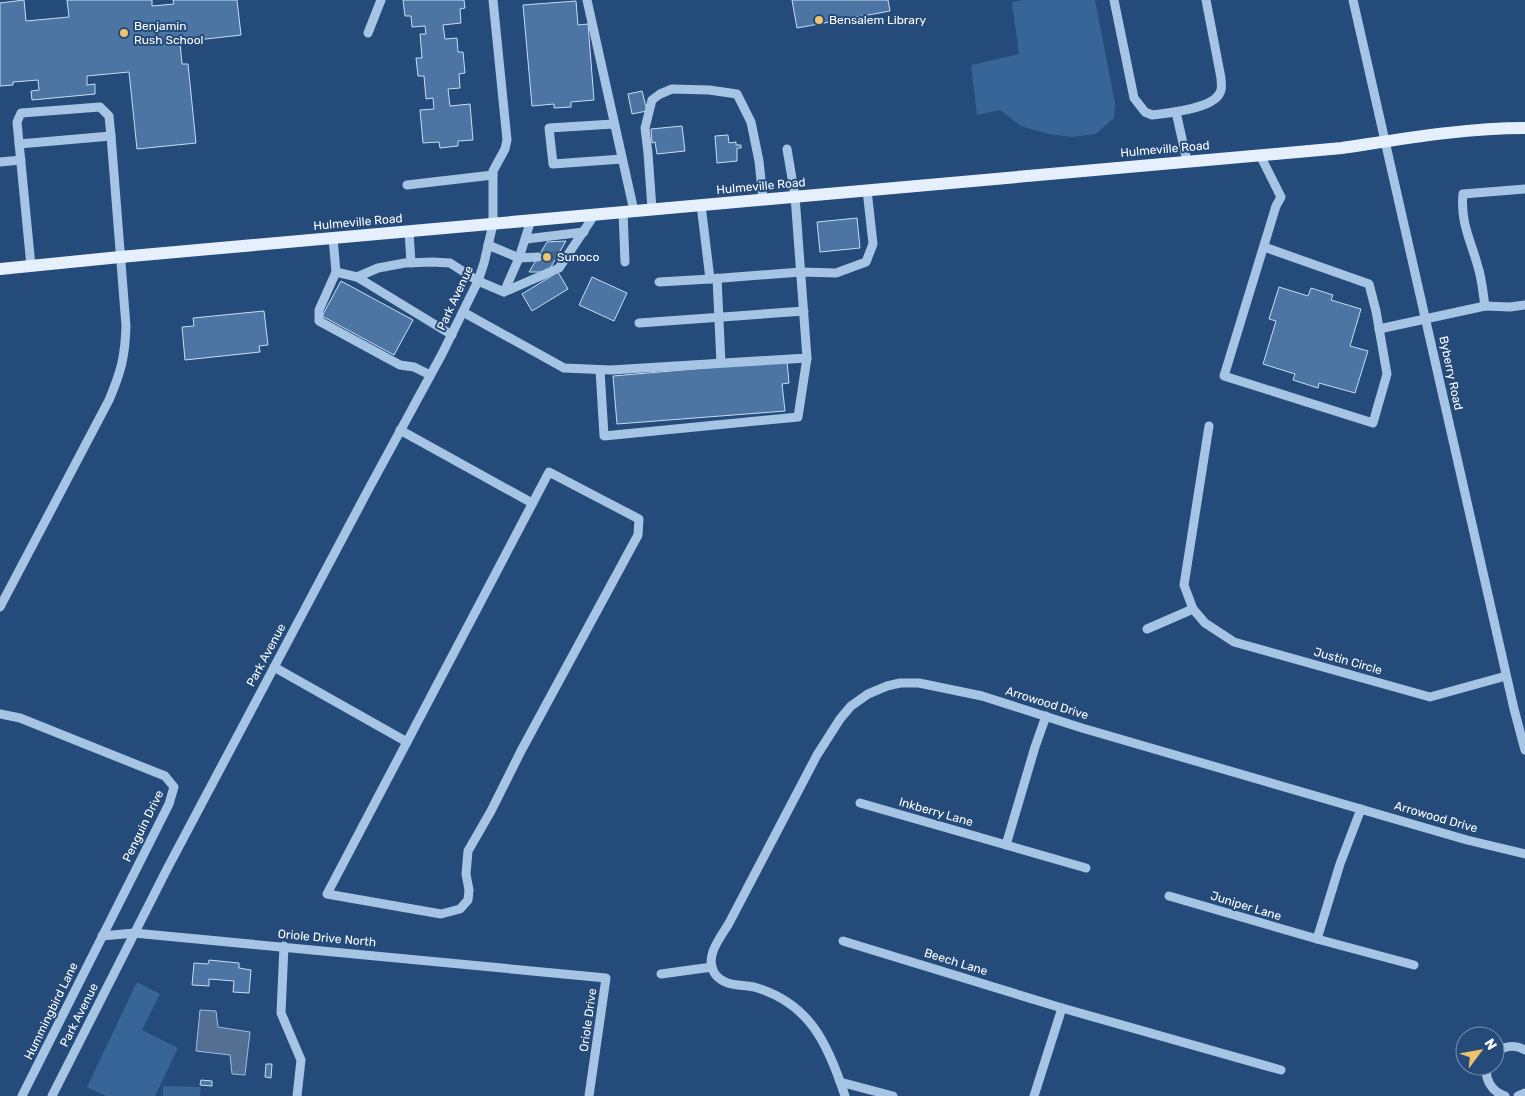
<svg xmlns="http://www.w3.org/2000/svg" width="1525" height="1096" viewBox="0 0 1525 1096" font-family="Rubik,sans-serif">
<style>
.green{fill:#376597}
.water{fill:#537092;stroke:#9abfe5}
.building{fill:#4c75a3;stroke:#c9ddf3}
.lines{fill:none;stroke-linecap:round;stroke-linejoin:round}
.minor-tunnel{stroke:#45668d;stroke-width:9;stroke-dasharray:9 4.5;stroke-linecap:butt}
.minor{stroke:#a6c4e4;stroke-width:9}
.major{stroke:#e6effc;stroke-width:12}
.poi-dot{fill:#eec46a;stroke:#244b79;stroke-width:2}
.labels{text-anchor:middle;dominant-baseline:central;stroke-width:4;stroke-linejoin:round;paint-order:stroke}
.poi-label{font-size:12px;fill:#fff;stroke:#244b79;text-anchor:start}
.street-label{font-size:12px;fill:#fff;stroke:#244b79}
</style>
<rect width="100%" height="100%" fill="#244b79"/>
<g class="green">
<polygon points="1022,0 1095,0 1115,103 1114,118 1096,134 1072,137 1048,134 1021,126 1000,110 977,115 971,65 1019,54 1012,2"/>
<polygon points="137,982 160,994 142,1030 178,1048 155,1096 106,1096 87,1087"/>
<polygon points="163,1086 201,1087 200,1096 163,1096"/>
</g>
<polygon class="water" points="200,1010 216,1011 218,1027 250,1032 245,1075 232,1074 230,1055 196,1051"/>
<g class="building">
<polygon points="24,0 26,21 69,17 67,0 152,0 152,6 174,4 173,0 237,0 241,35 180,42 182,64 188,64 196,143 137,149 129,72 87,76 87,85 95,84 95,94 32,100 31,91 39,90 38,80 13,82 13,85 0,86 0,3"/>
<polygon points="403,0 464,0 465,8 460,9 461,23 443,25 445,39 457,38 458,52 463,52 465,73 459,74 460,88 448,89 450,106 470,104 473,140 458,141 458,146 440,148 439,142 423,143 420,110 434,109 433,98 426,99 424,76 418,76 416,58 422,58 420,34 426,34 425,26 412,27 411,16 405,16"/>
<polygon points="792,0 888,0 890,11 797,28"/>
<polygon points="576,1 578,25 588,24 594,100 571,102 571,107 554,108 554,104 532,106 523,5"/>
<polygon points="642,91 647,111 632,114 628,94"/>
<polygon points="682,126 685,151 657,154 655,142 652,143 651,129"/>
<polygon points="728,135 729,143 736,142 736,145 741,145 741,148 737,148 737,161 717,163 715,136"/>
<polygon points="857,218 860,248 820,252 817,222"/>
<polygon points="566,241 548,272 529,272 547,242"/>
<polygon points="558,272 568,289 532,311 522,294"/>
<polygon points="592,277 627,293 614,321 579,305"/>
<polygon points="341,281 413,320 394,355 322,316"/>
<polygon points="1279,287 1308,296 1311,288 1333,295 1331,300 1361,309 1350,346 1368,351 1355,393 1319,383 1318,388 1293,380 1295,374 1263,364 1276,321 1269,319"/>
<polygon points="264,311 268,345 259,346 260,352 185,360 182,327 194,326 193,318"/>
<polygon points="787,361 789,383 782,384 785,411 617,424 613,376"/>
<polygon points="209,960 239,963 239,968 251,970 249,993 233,992 234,981 209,979 209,986 192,985 194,963 208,964"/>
<polygon points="266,1064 272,1064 271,1078 265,1077"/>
<polygon points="201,1080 212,1081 212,1086 200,1085"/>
</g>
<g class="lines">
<polyline class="minor-tunnel" points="538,257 558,255"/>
<g class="minor">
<polyline points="587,0 634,211"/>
<path d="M1114,0L1134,98L1145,112L1152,115C1168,113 1217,109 1221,90C1222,86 1221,81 1221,78L1206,0"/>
<polyline points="1353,0 1514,709 1525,750"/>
<polyline points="368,33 381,0"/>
<polyline points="1176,112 1187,161"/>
<polyline points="614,124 549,128 553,164 622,159"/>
<polyline points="19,144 111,136"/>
<polyline points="1260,155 1281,197 1276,206 1224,376 1373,423 1387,374 1376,311 1369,284 1264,247"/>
<polyline points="0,162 21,160"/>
<polyline points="407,185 493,175"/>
<polyline points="701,205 710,279 801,272 836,273 866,262 873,244 867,190"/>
<polyline points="652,209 648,153 645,128 652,100 660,94 672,89 709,90 737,94 751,122 759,161 763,199"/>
<polyline points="623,212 625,262"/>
<polyline points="531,220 519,258 538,257"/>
<polyline points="409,231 411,263"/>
<polyline points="333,238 336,272 319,310 319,321 400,365 414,367 430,375"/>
<polyline points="526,239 584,232"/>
<polyline points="488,245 519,258 504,292"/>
<polyline points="336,272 357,277 452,335"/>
<polyline points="357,277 378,268 405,263 432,262 450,263 478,281 504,292 559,268 595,214"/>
<polyline points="717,278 721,363"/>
<polyline points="659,282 710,279"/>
<polyline points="1485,306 1510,307 1525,305"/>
<polyline points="463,312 564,368 611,370 807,358 795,196 787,149"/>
<polyline points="639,323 804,311"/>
<path d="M1379,329L1485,306C1483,294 1482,279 1478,267C1471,241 1460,222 1463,194L1525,189"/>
<polyline points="600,370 604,436 798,417 807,358"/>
<polyline points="1209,426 1184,585 1193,609 1205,623 1234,642 1430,697 1506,676"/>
<polyline points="400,430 532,503"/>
<polygon points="549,472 639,519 638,535 521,751 491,811 468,851 466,874 469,890 468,900 460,909 441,914 327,894"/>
<path d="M0,607L109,400C121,372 125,357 126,326L111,136L109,116L100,107L21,113L17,122L31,266"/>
<polyline points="1147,629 1193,609"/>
<polyline points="274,667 407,742"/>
<polyline points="0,714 20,718 165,776 174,787 169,804 22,1096"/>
<polyline points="860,803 1086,868"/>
<polyline points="1006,845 1035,747 1046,716"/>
<polyline points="1169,896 1317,939 1414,965"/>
<polyline points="102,936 134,933 606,978 589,1096"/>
<polyline points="1317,939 1340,864 1361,809"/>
<polyline points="843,941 1062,1008 1281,1070"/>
<polyline points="284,946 281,1013 301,1060 297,1096"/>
<polyline points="661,974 712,967"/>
<path d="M1495,1053C1504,1046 1515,1044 1525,1050"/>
<path d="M1487,1066C1484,1079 1492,1092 1505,1096"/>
<polyline points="840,1082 893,1096"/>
<polyline points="52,1096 167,869 367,492 442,354 478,281 484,263 493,224 493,171 505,149 507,140 493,0"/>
<path d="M845,1096C828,1044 810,1003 754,987C740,984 725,987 715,974C704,958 719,939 728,925L817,755L840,719L851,706L868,694L887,686L900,683H919L982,696L1082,728L1467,840L1525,854"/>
<polyline points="1034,1096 1062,1008"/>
<polyline points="1518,1096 1525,1093"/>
</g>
<path class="major" d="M0,269L120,257L1342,148C1402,139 1464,128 1525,128"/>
</g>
<g class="poi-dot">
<circle cx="819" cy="20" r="5"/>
<circle cx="124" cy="33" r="5"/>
<circle cx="547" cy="257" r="5"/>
</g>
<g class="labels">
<g class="poi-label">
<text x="829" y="20">Bensalem Library</text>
<text x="134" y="26">Benjamin<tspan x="134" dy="14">Rush School</tspan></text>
<text x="557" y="257">Sunoco</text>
</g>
<g class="street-label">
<text transform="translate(1165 149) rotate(-5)">Hulmeville Road</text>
<text transform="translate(761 186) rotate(-5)">Hulmeville Road</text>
<text transform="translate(358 222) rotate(-5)">Hulmeville Road</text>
<text transform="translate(455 298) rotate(-65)">Park Avenue</text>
<text transform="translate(1451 373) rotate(78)">Byberry Road</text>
<text transform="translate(266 655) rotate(-62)">Park Avenue</text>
<text transform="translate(1348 661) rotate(16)">Justin Circle</text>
<text transform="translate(1047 703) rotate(17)">Arrowood Drive</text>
<text transform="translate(936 812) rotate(16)">Inkberry Lane</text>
<text transform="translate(1436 817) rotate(16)">Arrowood Drive</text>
<text transform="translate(143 826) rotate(-64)">Penguin Drive</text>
<text transform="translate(1246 906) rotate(17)">Juniper Lane</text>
<text transform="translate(327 938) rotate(5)">Oriole Drive North</text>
<text transform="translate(956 962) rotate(17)">Beech Lane</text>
<text transform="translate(51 1011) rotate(-64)">Hummingbird Lane</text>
<text transform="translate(79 1015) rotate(-63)">Park Avenue</text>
<text transform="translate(588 1020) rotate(-82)">Oriole Drive</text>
</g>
</g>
<g transform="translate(1480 1051) rotate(58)"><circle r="24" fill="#244b79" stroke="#7c93af"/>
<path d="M0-4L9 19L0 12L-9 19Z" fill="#eec46a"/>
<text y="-8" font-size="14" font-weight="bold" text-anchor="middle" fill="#ffffff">N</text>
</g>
</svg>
